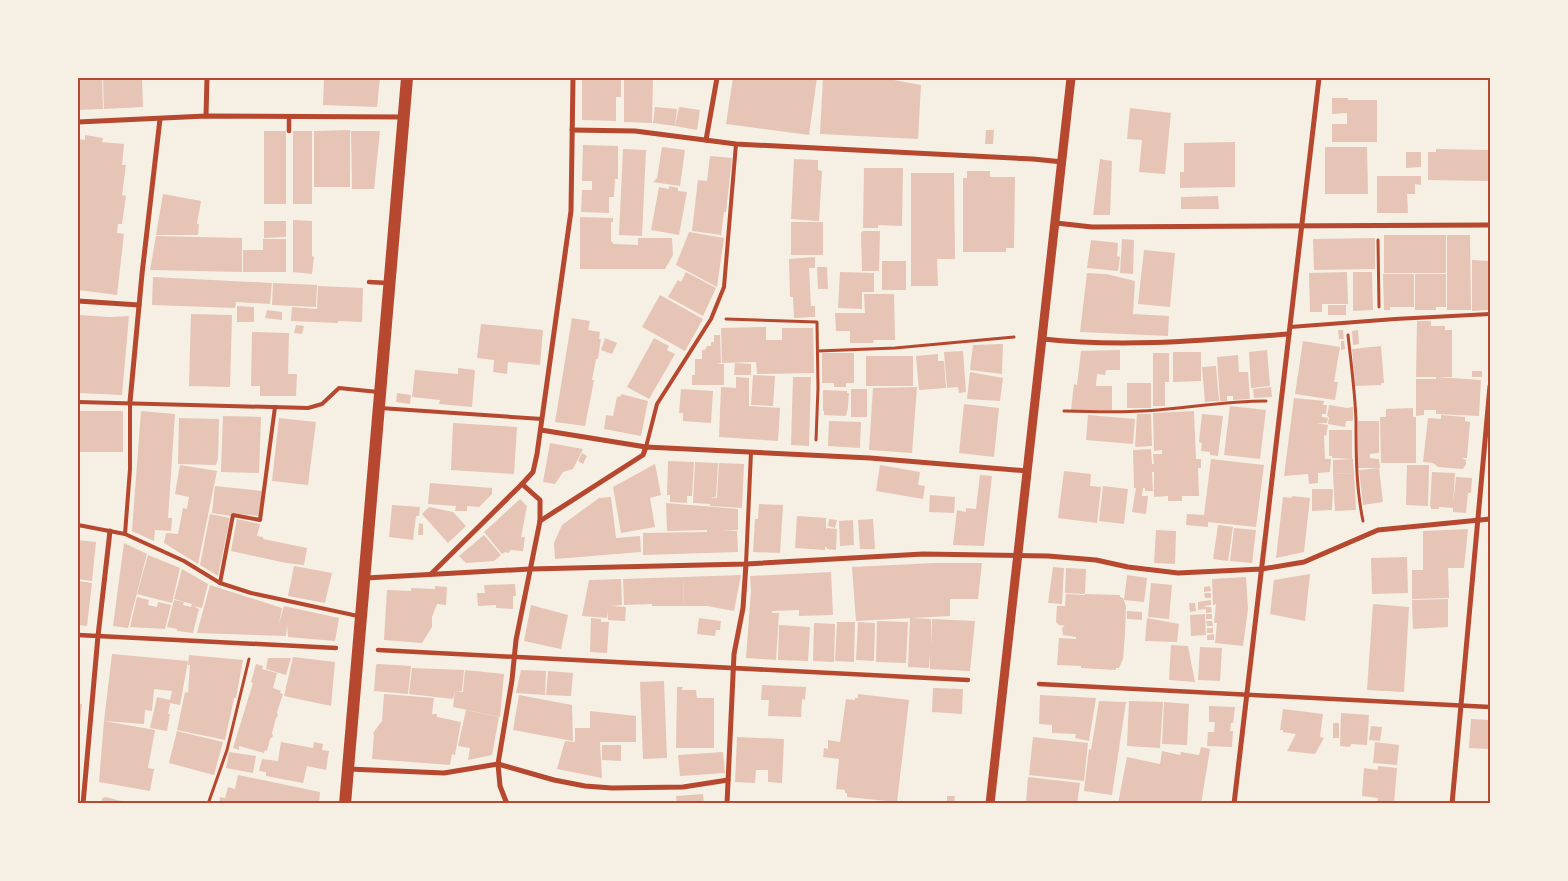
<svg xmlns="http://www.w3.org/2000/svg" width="1568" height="881" viewBox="0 0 1568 881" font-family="'Space Grotesk',sans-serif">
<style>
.building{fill:#e6c5b7}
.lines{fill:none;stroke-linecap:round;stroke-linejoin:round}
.path{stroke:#b5482f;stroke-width:3}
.service{stroke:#b5482f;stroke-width:4}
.pedestrian{stroke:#b5482f;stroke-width:4.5}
.minor{stroke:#b5482f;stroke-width:5}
.tertiary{stroke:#b5482f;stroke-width:9}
.primary{stroke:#b5482f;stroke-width:12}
.neatline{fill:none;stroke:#b5482f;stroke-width:2}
</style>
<rect width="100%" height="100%" fill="#f6efe4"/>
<g class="building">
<polygon points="78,78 102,78 103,109 78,110"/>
<polygon points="103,78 142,78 143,107 104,109"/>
<polygon points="324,78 380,78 377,107 323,105"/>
<polygon points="624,78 653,78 652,123 624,122"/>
<polygon points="733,78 817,78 809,135 726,124"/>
<polygon points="823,78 883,78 921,85 918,139 820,134"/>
<polygon points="582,79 621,79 621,97 616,97 616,121 582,120"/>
<polygon points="1332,98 1348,98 1348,100 1377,100 1377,142 1332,142 1332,124 1347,124 1347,113 1332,114"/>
<polygon points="655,107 677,109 675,126 653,123"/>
<polygon points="679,107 700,110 697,130 675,126"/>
<polygon points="1130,108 1171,113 1165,174 1139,172 1142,140 1127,139"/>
<polygon points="350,130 350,187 314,187 314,131"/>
<polygon points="986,130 994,130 993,144 985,144"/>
<rect x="264" y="131" width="22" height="73"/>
<rect x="293" y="131" width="19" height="73"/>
<polygon points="351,131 380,131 374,189 352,189"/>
<polygon points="85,135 103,138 102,142 124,144 122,165 126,165 122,195 126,196 122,224 118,224 117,233 124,234 117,295 78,290 78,139 85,140"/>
<polygon points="1235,142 1235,187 1180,188 1180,172 1184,172 1184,143"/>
<polygon points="583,145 618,146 618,179 615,179 614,197 609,197 609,213 581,212 582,190 592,190 592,181 582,181"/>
<polygon points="662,147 685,150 680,186 653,182 657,178"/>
<polygon points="1325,147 1367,147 1368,194 1325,194"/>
<polygon points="623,149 646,150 642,236 619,235"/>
<polygon points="1436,149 1489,150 1490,181 1428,180 1428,152 1436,152"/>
<polygon points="1406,152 1421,152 1421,167 1406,168"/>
<polygon points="710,156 732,158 726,212 724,212 721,235 692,231 698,180 707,181"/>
<polygon points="794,159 818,160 818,170 822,171 819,221 791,219"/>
<polygon points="1100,159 1112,161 1110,215 1093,215"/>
<polygon points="864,168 903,168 902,226 878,225 878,228 863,228"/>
<polygon points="967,171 990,171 990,177 1015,177 1014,248 1006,248 1006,252 963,252 963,178 967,178"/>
<polygon points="911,173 954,173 955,259 937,259 938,286 911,286"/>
<polygon points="1377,176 1421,176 1421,185 1415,184 1415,194 1407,194 1408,213 1377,213"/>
<polygon points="669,186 678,188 678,191 687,192 679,235 651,230 659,187 669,189"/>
<polygon points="163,194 201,201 197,224 199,224 198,235 156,235"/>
<polygon points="1218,196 1219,209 1181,209 1181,197"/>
<polygon points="580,217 613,218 613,222 611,222 611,241 614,244 638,245 638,238 672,238 673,255 665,269 580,269"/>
<polygon points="293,220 312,221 312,256 314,257 312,274 293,272"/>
<polygon points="264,221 286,221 286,237 264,238"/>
<rect x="791" y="222" width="32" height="33"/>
<polygon points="863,231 880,231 879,271 862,271 861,233"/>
<polygon points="689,232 724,238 717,287 676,265"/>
<rect x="1384" y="235" width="62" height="38"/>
<polygon points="1447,235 1470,235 1471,310 1447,310"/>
<polygon points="156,236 242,238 242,272 150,270"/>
<polygon points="1375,238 1375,269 1314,270 1313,239"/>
<polygon points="263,239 286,239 286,272 243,272 243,250 263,250"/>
<polygon points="1122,239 1134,240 1133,274 1120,273"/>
<polygon points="1091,240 1118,243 1117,256 1120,257 1118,271 1087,268"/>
<polygon points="1144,250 1175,253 1170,307 1138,304"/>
<polygon points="815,257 815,268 809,268 811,306 815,306 815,317 794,318 793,297 790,297 789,259"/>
<polygon points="1472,260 1490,261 1489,310 1472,311"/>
<rect x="882" y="261" width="24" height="29"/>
<polygon points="817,267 827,267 828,289 818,289"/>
<polygon points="686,272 716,288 703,316 668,297 678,280 681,282"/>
<polygon points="840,272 874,273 874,292 862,292 862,309 838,308"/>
<polygon points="1347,272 1348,304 1322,304 1322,312 1310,312 1309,273"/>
<polygon points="1353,272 1372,272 1373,310 1353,311"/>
<polygon points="1087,273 1106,274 1135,281 1133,314 1169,316 1168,336 1080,332"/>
<polygon points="1383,274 1414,274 1414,307 1390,307 1390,310 1384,310"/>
<polygon points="1415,274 1446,274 1446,307 1436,307 1436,310 1415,310"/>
<polygon points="153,277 272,283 270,304 236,302 235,308 152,305"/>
<polygon points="273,283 317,285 316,307 272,305"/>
<polygon points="318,286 363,288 362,322 338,321 338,323 291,321 292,307 317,309"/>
<polygon points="864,294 894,294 895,340 874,340 873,343 850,343 850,331 836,331 835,313 865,313"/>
<polygon points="660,295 703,319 685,351 642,327"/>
<rect x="1328" y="305" width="18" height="10"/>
<polygon points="237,306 254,307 254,322 237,322"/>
<polygon points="267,310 282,312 282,320 265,318"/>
<polygon points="191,314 232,315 230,387 189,386"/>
<polygon points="78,315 110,317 129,316 122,395 78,393"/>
<polygon points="572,318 590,321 588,330 600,332 599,339 601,339 598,359 596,359 592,380 594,380 585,426 555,422"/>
<polygon points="1417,321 1431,321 1431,326 1445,326 1445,330 1452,330 1452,377 1416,377"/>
<polygon points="481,324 543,330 540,365 508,362 507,374 493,372 494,360 477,358"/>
<polygon points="296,325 304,326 302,334 294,333"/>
<polygon points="766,327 766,340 782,340 782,328 813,328 814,373 757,374 756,362 722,363 721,328"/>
<polygon points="1338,330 1343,330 1344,339 1339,339"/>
<polygon points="1358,330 1359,344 1353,345 1352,331"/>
<polygon points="252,332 289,333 288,374 297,374 296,396 260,396 260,386 251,386"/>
<polygon points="714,335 720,335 721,363 717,364 724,364 724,385 692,385 692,375 695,375 695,359 702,359 702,350 705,350 707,346 711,346 711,342 714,342"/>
<polygon points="605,338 617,343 612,354 601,350"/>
<polygon points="654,338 669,346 667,350 675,354 649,399 627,387"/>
<polygon points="1303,341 1340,347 1334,382 1338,382 1335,400 1295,394"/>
<polygon points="1341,341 1344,341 1345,349 1341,350"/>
<polygon points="1003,344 1002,374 970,370 973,345"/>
<polygon points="1381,346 1384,383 1381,383 1381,385 1355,386 1352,349"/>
<polygon points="1120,350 1120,370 1106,370 1105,375 1097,374 1096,386 1112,386 1112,410 1071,410 1074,384 1077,385 1081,351"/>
<polygon points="1267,350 1270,386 1251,388 1249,352"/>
<polygon points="963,351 966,392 959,393 958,387 947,388 944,352"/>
<polygon points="1173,352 1201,352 1201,381 1173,382"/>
<polygon points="822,353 854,353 854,383 846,383 846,387 834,387 834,383 822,383"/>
<polygon points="1153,353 1169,353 1169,382 1165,382 1165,406 1153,406"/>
<polygon points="938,354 938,361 944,361 946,388 919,390 916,356"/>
<polygon points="1238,355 1239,372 1248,372 1250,399 1233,400 1233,396 1227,396 1227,401 1220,401 1217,357"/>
<rect x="866" y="356" width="47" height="30"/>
<polygon points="735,363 751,364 751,375 734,375"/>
<polygon points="1216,366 1219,401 1205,402 1202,367"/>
<polygon points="458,368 475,370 472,407 439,404 440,400 412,397 415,370 458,374"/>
<rect x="1472" y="371" width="10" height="6"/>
<polygon points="970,372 1003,378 1000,401 967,399"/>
<polygon points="753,375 775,376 773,406 751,405"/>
<polygon points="736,377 749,378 749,406 780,408 778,441 719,437 721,387 736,388"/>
<polygon points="793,377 811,377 809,446 791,445"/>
<polygon points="1436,377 1481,380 1479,416 1436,414 1436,410 1424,410 1424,415 1416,416 1416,379 1436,379"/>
<rect x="1127" y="383" width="24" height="25"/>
<polygon points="917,387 912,453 869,450 873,388"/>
<polygon points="1271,387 1272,397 1254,398 1253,389"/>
<polygon points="681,389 713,391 711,423 683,421 683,413 679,413"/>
<rect x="851" y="389" width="16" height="28"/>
<polygon points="823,390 847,391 847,393 849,393 848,407 846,416 824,415 824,411 823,411"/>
<polygon points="397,393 411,395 410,404 396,402"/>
<polygon points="621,394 648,401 641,436 604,429 606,415 613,416 617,397 621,396"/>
<polygon points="1294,398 1324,401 1323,405 1327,405 1326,414 1322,414 1322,417 1328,418 1327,423 1317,423 1328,425 1326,436 1324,435 1325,459 1331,459 1330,472 1318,473 1318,483 1309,484 1308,474 1284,476"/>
<polygon points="964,404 999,408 994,457 959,453"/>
<polygon points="1329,405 1347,408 1353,407 1353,421 1346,421 1345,427 1328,424 1329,417 1327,416"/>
<polygon points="1230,406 1266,410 1260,459 1224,455"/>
<polygon points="1413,408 1413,417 1416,417 1416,463 1381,463 1380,417 1386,417 1386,409"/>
<rect x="78" y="411" width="45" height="41"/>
<polygon points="141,411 175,414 168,518 172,518 171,531 155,530 154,541 132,531"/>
<polygon points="1194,411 1196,459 1201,459 1201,468 1198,468 1199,496 1182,496 1182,501 1168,501 1168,496 1154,497 1154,472 1152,472 1153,491 1145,491 1145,488 1143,488 1142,496 1148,496 1146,514 1132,512 1136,488 1134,488 1133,450 1151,449 1152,464 1154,464 1153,454 1162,454 1162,450 1154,451 1153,413"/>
<polygon points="1137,414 1151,414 1152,446 1135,447"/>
<polygon points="1202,414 1223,416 1218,456 1210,455 1210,452 1201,451 1202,443 1199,442"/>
<polygon points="1088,415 1135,419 1133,444 1086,440"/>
<polygon points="1441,415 1465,417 1465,421 1470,422 1467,458 1462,458 1466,460 1466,464 1463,469 1438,467 1433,463 1423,462 1428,418 1441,419"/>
<polygon points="223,416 261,417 259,473 221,472"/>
<polygon points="179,418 219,419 218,458 216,465 178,464"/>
<polygon points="279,418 316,422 308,485 272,481"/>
<polygon points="829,421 861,422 860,448 828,446"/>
<polygon points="1358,421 1379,421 1379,453 1370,454 1370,458 1379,459 1380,468 1358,468"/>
<polygon points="453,423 517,427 514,474 451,470"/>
<polygon points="1329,430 1352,430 1352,459 1332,458 1332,456 1329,456"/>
<polygon points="550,443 583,449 573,469 563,472 555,484 543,482"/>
<polygon points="582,453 587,456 583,464 578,461"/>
<polygon points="1211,459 1264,465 1256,527 1208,522 1208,527 1186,525 1187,514 1204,515"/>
<polygon points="1353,459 1354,473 1333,474 1333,460"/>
<polygon points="668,461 694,462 692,496 687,496 687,503 670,502 670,495 667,495"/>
<polygon points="695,462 718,463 716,497 709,497 717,498 719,463 744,464 742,508 710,506 710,504 693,503"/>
<polygon points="655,464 661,495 650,498 655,527 621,533 613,487"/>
<polygon points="180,465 217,471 198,564 164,543 166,533 178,534 183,508 187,509 189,497 175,494"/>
<polygon points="880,465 920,472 918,485 925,486 923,499 876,491"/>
<polygon points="1407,465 1429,465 1428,506 1406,505"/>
<polygon points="1379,468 1383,502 1363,505 1359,470"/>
<polygon points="1064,471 1091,474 1090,486 1101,487 1097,523 1058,518"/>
<polygon points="1432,472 1455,473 1453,504 1456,477 1472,478 1471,493 1468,493 1466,513 1453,512 1453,508 1439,507 1439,509 1431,509 1431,507 1430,507"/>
<polygon points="1354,473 1356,510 1335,511 1333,474"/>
<polygon points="980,475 992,476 984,546 953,545 957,510 966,512 966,508 976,509"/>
<polygon points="430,483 492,488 492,494 479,507 467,506 467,511 455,511 456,506 428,504"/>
<polygon points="215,486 262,491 259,516 231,513 231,516 212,513"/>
<polygon points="1103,486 1128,489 1124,524 1099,521"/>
<polygon points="1312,489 1333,489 1332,510 1312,511"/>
<polygon points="930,495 955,497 954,513 929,512"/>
<polygon points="1292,496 1310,498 1304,552 1276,558 1283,497 1292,498"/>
<polygon points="611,497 616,538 640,536 641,552 555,559 554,543 562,525 599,498"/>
<polygon points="520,499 527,506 521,537 525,537 523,551 510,550 509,553 505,552 502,554 484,532"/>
<polygon points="666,503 738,509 738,530 722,531 737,531 738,552 643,555 643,533 707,532 707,530 667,531"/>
<polygon points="759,504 783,505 780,553 753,552 755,519 758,519"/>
<polygon points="392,505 420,507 419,516 416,516 413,540 389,537"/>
<polygon points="429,507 453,512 466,526 448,543 422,514"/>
<polygon points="210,514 230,518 218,576 200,565"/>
<polygon points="797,516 826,518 826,530 827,528 837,529 836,550 827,549 827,547 825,547 825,550 795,548"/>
<polygon points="237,519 260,524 257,536 263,537 263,539 307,548 304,565 286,563 231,551"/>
<polygon points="829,519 837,520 835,528 828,526"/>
<polygon points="873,519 875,549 860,549 858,520"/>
<polygon points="853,520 854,545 840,546 839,521"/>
<polygon points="419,523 423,524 423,535 418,535"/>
<polygon points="1218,525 1233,527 1228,561 1213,559"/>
<polygon points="1234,528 1256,530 1252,563 1230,561"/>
<polygon points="1468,529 1464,568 1448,568 1449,598 1412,599 1412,570 1423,570 1423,531"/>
<polygon points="1156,530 1176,531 1175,564 1154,563"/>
<polygon points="484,535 501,555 494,561 466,563 459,556"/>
<polygon points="78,540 96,542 92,581 78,579"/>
<polygon points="124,543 147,554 128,628 113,626"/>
<polygon points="148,555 180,568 172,603 137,594"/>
<polygon points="1407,557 1408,593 1372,594 1371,558"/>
<polygon points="934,563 982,563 978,599 950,599 950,616 856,621 852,567"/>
<polygon points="294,566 332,573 325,603 288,596"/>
<polygon points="1053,567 1064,568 1062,604 1048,603"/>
<polygon points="1066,568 1086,569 1085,594 1120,595 1120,597 1123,598 1126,606 1125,634 1123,659 1119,668 1116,668 1116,670 1081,668 1081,666 1057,665 1059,638 1076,639 1076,637 1063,635 1062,628 1065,626 1059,625 1056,622 1057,606 1065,606 1066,594 1085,595 1085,594 1065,593"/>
<polygon points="182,569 208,584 202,608 193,606 199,609 193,633 177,631 177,629 167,627 174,600 184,602 183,605 191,607 192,604 174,599"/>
<polygon points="831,572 833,615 799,616 799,610 772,611 772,613 779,613 776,660 746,658 751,591 750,576"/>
<polygon points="1310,574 1305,621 1270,614 1274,580"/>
<polygon points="741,575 734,611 707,606 684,606 683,577"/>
<polygon points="1127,575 1147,578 1144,602 1124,600"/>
<polygon points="683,577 684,606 652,606 652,604 624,605 623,579 651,578 652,594 651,578"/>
<polygon points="1246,577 1248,609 1243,646 1215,643 1217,623 1214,623 1216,604 1213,605 1212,579"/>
<polygon points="621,579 622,605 609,606 612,606 611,611 612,606 626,607 625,621 608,620 608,611 607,618 582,616 589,580"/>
<polygon points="78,581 92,583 87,626 78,625"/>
<polygon points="1151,583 1172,585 1169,619 1148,617"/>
<polygon points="515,584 516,596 513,596 513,609 496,608 496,605 478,606 477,593 485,593 484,585"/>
<polygon points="210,585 282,608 279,624 284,606 339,618 335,641 288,637 287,625 286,636 197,633"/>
<polygon points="435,586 447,587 446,605 437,604 432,617 432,627 422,643 384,640 387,590 411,591 411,588 435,589"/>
<polygon points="1210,586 1211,591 1204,592 1204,587"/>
<polygon points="1204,593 1211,593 1211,598 1205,598"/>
<polygon points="137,597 149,600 148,605 157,607 158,602 171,605 165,629 130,627"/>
<polygon points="1448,599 1448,627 1413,629 1412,600"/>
<polygon points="1211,600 1211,605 1205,606 1205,607 1211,607 1212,612 1206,613 1206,609 1198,610 1198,602"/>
<polygon points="1189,603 1195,603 1196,611 1190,612"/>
<polygon points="1373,604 1409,607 1404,692 1367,690"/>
<polygon points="531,605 568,615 561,649 524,641"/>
<polygon points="1127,611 1142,612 1142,620 1127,619"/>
<polygon points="1205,614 1206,635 1191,636 1190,615"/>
<rect x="1206" y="614" width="6" height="5"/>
<polygon points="591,618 601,619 601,622 609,622 607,653 590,652"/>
<polygon points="699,618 721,621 720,630 716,630 715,636 697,634"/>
<polygon points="910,618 931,619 931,646 932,619 975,621 970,671 930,669 930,653 929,668 908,667"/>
<polygon points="1147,618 1179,624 1177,642 1145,641"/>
<polygon points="877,621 908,622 906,663 876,662"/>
<polygon points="1206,621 1212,621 1213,626 1207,626"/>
<polygon points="837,622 855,622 854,662 835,661"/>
<polygon points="858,622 875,623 874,661 856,660"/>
<polygon points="814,623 835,624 834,662 813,661"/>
<polygon points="779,625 810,627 808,661 778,660"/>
<rect x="1207" y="628" width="6" height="5"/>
<polygon points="1214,634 1214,640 1207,640 1207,635"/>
<polygon points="1171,645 1188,646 1195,682 1169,680"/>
<polygon points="1200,647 1222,648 1220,681 1198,680"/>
<polygon points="112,654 188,661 180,705 169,703 170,704 168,714 170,714 167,731 150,728 157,697 170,700 172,691 154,689 152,711 145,710 144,724 104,721"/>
<polygon points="189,655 243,660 236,698 234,698 225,740 177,730 185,692 188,693 190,665 188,665"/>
<polygon points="293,657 335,662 331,706 284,696"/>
<polygon points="268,658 291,658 286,675 266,669"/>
<polygon points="256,664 263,666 262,669 277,673 273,688 281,691 280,693 283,694 277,712 278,716 276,718 272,733 273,736 270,739 267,751 265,750 264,753 239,746 239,750 233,748 253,683 251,682"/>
<polygon points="378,664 411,666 408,694 374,691 376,665"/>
<polygon points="412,668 464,670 462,691 456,691 463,692 465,670 504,674 500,717 453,707 455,691 453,699 409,694"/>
<polygon points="521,670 546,671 545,695 516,693"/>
<polygon points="548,671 573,673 571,696 546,695"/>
<polygon points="664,681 667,758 643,759 640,682"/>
<polygon points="762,685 806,687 805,700 802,699 801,717 768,716 769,700 761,700"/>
<polygon points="677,687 683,687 682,690 696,690 697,698 714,698 714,748 676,748"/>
<polygon points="933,688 963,689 962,714 932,712"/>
<polygon points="384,694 434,698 432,714 437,714 437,717 461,722 455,755 452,754 450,765 372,759 374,734 373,733 382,721"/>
<polygon points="858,694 909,700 897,802 847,797 847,793 845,793 845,790 836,789 839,759 823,757 824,748 828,749 828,740 840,742 846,699 855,700 855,698 858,698"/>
<polygon points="519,695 572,705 573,741 513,730"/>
<polygon points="1040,695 1096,698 1089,741 1075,738 1076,734 1052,733 1052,725 1039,724"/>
<polygon points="1099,701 1126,702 1112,795 1084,791 1089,749 1091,750"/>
<polygon points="1129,701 1163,702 1160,748 1127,746"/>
<polygon points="1164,702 1189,704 1187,745 1162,744"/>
<polygon points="78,704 82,704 79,730 78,729"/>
<polygon points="1209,706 1235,707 1233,723 1231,723 1230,731 1233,731 1232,747 1207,746 1208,732 1214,732 1215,722 1209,722"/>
<polygon points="1283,709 1323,714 1320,737 1324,738 1315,754 1287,751 1296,734 1283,732 1283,730 1280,730"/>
<polygon points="466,710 499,717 492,755 468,760 470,748 458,746"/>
<polygon points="590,711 636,716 636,742 600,742 602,778 557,769 565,741 576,742 575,742 575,728 590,728"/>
<polygon points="1341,713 1369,715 1367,745 1351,744 1350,747 1340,746"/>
<polygon points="1471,719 1490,720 1490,749 1469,748"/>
<polygon points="104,721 155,730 148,768 154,769 150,791 99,782"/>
<rect x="1333" y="723" width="6" height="15"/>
<polygon points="1371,726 1382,727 1380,741 1369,740"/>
<polygon points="177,731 223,742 214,775 169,763"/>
<polygon points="737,737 784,739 782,783 768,782 768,770 756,770 755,783 735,782"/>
<polygon points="1033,737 1088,743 1084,781 1029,775"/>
<polygon points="281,742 313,748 314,742 323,744 322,750 329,751 326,770 307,766 303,783 266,776 266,772 259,771 262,759 278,761"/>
<polygon points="1375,742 1399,745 1397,765 1373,763"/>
<polygon points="602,745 621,745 621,761 602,760"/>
<polygon points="1201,747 1210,749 1201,804 1118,804 1127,757 1160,764 1162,751 1180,755 1181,752 1199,755"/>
<polygon points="229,752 256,756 253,773 226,768"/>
<polygon points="723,752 725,773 680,776 678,755"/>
<polygon points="1378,766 1397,768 1394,804 1377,804 1378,798 1362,796 1364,768 1378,770"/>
<polygon points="238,775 320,792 319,804 219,804 220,797 225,798 228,787 235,789"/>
<polygon points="1028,777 1080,783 1077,804 1026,804"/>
<polygon points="703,794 704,804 677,804 676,796"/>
<polygon points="947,796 955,796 954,804 947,804"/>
<polygon points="105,797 130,803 130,804 101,804 102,799"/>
<polygon points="1359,801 1373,802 1373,804 1358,804"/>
</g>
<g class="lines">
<g class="path">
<polyline points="1378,240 1379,307"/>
<polyline points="726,319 817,322 818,388 816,440"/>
<path d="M1348,335C1351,363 1355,392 1356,420C1356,454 1356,487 1363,521"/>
<polyline points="818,351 895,348 1014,337"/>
<path d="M1064,411C1096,412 1126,413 1158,410C1194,407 1230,401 1266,401"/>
<polyline points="208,804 227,750 249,659"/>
</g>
<g class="service">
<polyline points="1290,327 1395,319 1490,314"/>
<polyline points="78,402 308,408 322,404 339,388 378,392"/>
<polyline points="380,408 542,419"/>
<polyline points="646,447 657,404 711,319 724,287 736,144"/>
<polyline points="78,525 125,534 184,561 220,583 251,593 358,616"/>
<polyline points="125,534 130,469 130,402"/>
<polyline points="746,564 751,452"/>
<polyline points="220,583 233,515 260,520 275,407"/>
</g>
<g class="pedestrian">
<polyline points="289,117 289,131"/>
<polyline points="369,282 388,283"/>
<polyline points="78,635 336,648"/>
<polyline points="378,650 968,680"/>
<polyline points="1039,684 1490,707"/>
</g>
<g class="minor">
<polyline points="206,116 207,78"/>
<polyline points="78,122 206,116 404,117"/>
<polyline points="572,130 635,131 736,144 1033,159 1063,162"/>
<polyline points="706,140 717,78"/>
<polyline points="1056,223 1092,227 1490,225"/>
<polyline points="78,301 139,305"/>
<path d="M1043,339C1124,348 1208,340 1289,334"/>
<polyline points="130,402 142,274 160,119"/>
<polyline points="541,430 646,447"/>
<polyline points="540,521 643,455 646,447 870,458 1028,471"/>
<polyline points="431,574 522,484"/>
<polyline points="366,578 530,569 746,564 923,554 1048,556 1096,560 1128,567 1178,573 1262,569 1304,562 1378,530 1490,519"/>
<polyline points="348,769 444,773 498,764 554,780 585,786 612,788 683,787 728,780"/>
<polyline points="83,804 98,636 110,531"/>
<polyline points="507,804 500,786 498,764 512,680 516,640 540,521 540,500 522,484 533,472 537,454 571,211 573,78"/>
<polyline points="727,804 734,654 743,608 746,564"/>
<polyline points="1234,804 1319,78"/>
<polyline points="1452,804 1490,386"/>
</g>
<polyline class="tertiary" points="990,804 1071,78"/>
<polyline class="primary" points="345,804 407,78"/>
</g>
<rect width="1568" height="881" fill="none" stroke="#f6efe4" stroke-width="158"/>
<rect x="79" y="79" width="1410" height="723" class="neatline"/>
</svg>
